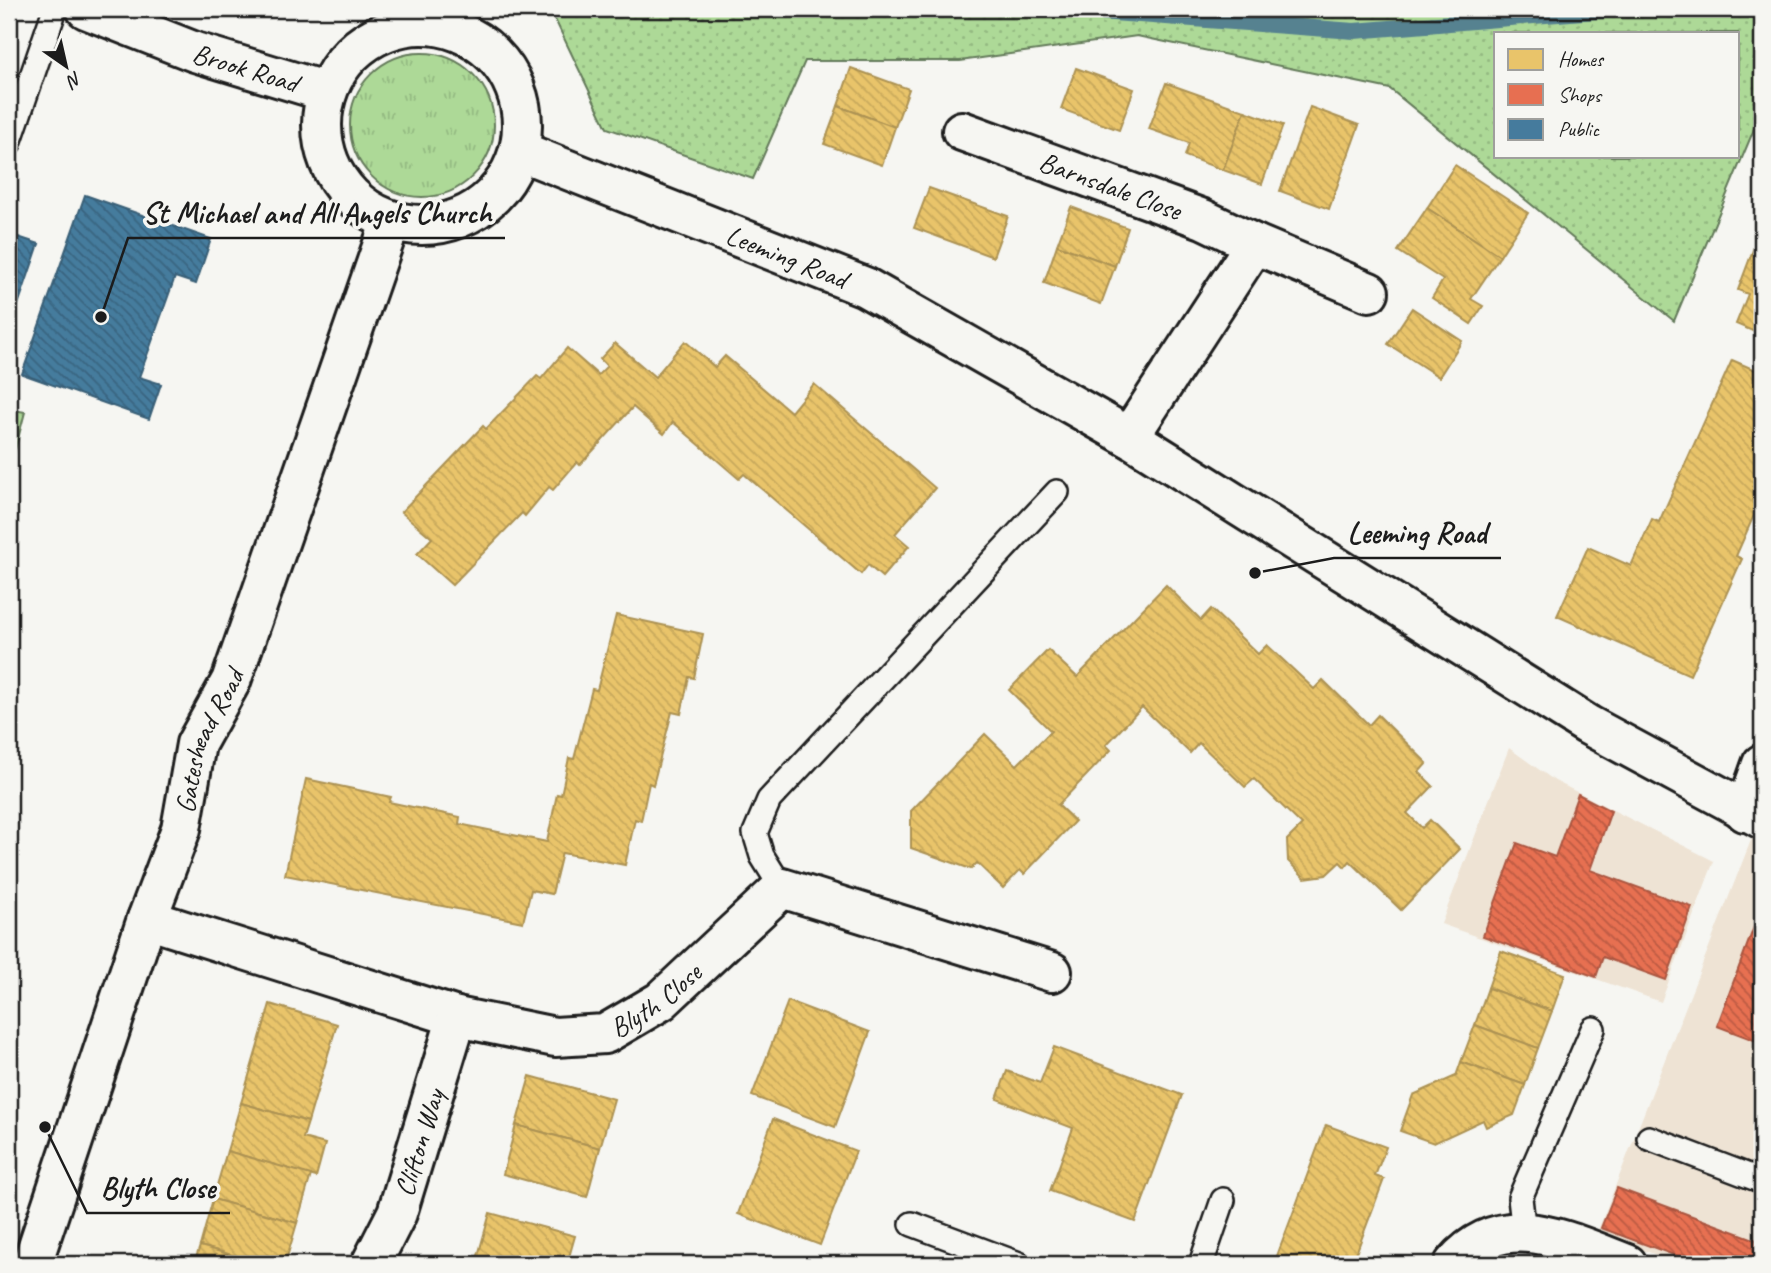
<svg xmlns="http://www.w3.org/2000/svg" width="1771" height="1273" viewBox="0 0 1771 1273" font-family="Caveat,sans-serif">
<style>
.built{fill:#eee3d4}
.grass{fill:url(#grass-tufts);stroke:#647a5a;stroke-width:2}
.forest{fill:url(#forest-firs);stroke:#647a5a;stroke-width:2}
.park{fill:url(#park-dots);stroke:#647a5a;stroke-width:2;fill-rule:evenodd}
.homes{fill:url(#homes-back-hatch);stroke:#ac9253;stroke-width:2}
.shops{fill:url(#shops-back-hatch);stroke:#aa5641;stroke-width:2}
.public{fill:url(#public-back-hatch);stroke:#395e76;stroke-width:2}
.lines{fill:none;stroke-linecap:round;stroke-linejoin:round}
.stream{stroke:#568290;stroke-width:16}
.lane-casing{stroke:#1c1c1c;stroke-width:28}
.street-casing{stroke:#1c1c1c;stroke-width:44}
.secondary-casing{stroke:#1c1c1c;stroke-width:44}
.lane{stroke:#f6f6f2;stroke-width:23}
.street{stroke:#f6f6f2;stroke-width:38}
.secondary{stroke:#f6f6f2;stroke-width:38}
.labels{text-anchor:middle;dominant-baseline:central;stroke-width:7;stroke-linejoin:round;paint-order:stroke}
.street-label{font-size:28px;fill:#1c1c1c;stroke:#f6f6f2}
.leader{fill:none;stroke:#1c1c1c;stroke-width:2.5}
.callout-dot{fill:#1c1c1c;stroke:#f6f6f2;stroke-width:2.5}
.callout-label{font-size:30px;text-anchor:middle;font-weight:bold;fill:#1c1c1c;stroke:#f6f6f2;stroke-width:7;stroke-linejoin:round;paint-order:stroke}
</style>
<defs>
<pattern id="grass-tufts" width="24" height="20" patternUnits="userSpaceOnUse" patternTransform="scale(1.75)"><rect width="24" height="20" fill="#add997"/><path d="M3 7l-1-3M5 7V3M7 7l1-3M15 17l-1-3M17 17v-4M19 17l1-3" fill="none" stroke="#94ba82"/></pattern>
<pattern id="forest-firs" width="22" height="20" patternUnits="userSpaceOnUse" patternTransform="scale(1.75)"><rect width="22" height="20" fill="#add997"/><path d="M5 1l3.5 6h-7zM16 11l3.5 6h-7z" fill="#94ba82"/></pattern>
<pattern id="park-dots" width="8" height="8" patternUnits="userSpaceOnUse" patternTransform="scale(1.75)"><rect width="8" height="8" fill="#add997"/><path d="M2 2h.1M6 6h.1" fill="none" stroke="#94ba82" stroke-width="1.8" stroke-linecap="round"/></pattern>
<pattern id="homes-back-hatch" width="6" height="6" patternUnits="userSpaceOnUse" patternTransform="scale(1.75)"><rect width="6" height="6" fill="#e9c46a"/><path d="M-1 5l2 2M0 0l6 6M5-1l2 2" fill="none" stroke="#c7a85b"/></pattern>
<pattern id="shops-back-hatch" width="6" height="6" patternUnits="userSpaceOnUse" patternTransform="scale(1.75)"><rect width="6" height="6" fill="#e76f51"/><path d="M-1 5l2 2M0 0l6 6M5-1l2 2" fill="none" stroke="#ba5a42"/></pattern>
<pattern id="public-back-hatch" width="6" height="6" patternUnits="userSpaceOnUse" patternTransform="scale(1.75)"><rect width="6" height="6" fill="#457b9d"/><path d="M-1 5l2 2M0 0l6 6M5-1l2 2" fill="none" stroke="#39647f"/></pattern>
</defs>
<rect width="100%" height="100%" fill="#f6f6f2"/>
<filter id="ink" filterUnits="userSpaceOnUse"><feTurbulence type="fractalNoise" baseFrequency=".0143" numOctaves="2"/><feDisplacementMap in="SourceGraphic" scale="14" xChannelSelector="R" yChannelSelector="G"/><feConvolveMatrix kernelMatrix="1 2 1 2 8 2 1 2 1" color-interpolation-filters="sRGB"/></filter>
<g filter="url(#ink)">
<g class="built">
<polygon points="1509,748 1555,781 1714,861 1661,1002 1441,924"/>
<polygon points="1762,812 1762,1264 1681,1264 1597,1233"/>
</g>
<circle class="grass" cx="422" cy="125" r="72"/>
<polygon class="forest" points="9,409 25,412 9,473"/>
<path class="park" d="M550,9H1762V110L1674,321L1390,89L1137,36L960,61H805L753,179L607,128ZM1496,33H1738V156H1496Z"/>
<g class="homes">
<polygon points="851,68 909,89 895,127 838,106"/>
<polygon points="1076,68 1134,89 1119,130 1061,109"/>
<polygon points="1166,83 1245,111 1223,170 1185,156 1189,143 1149,129"/>
<polygon points="838,106 895,127 882,165 824,144"/>
<polygon points="1310,107 1359,125 1329,209 1280,191"/>
<polygon points="1245,111 1283,125 1262,184 1223,170"/>
<polygon points="1455,165 1528,213 1500,256 1427,208"/>
<polygon points="929,188 1008,216 993,257 914,228"/>
<polygon points="1071,207 1128,228 1115,266 1057,245"/>
<polygon points="1427,208 1500,256 1471,299 1483,306 1471,324 1432,298 1443,280 1398,251"/>
<polygon points="1762,226 1762,335 1736,324 1748,294 1738,290"/>
<polygon points="1057,245 1115,266 1101,304 1044,283"/>
<polygon points="1412,308 1462,341 1439,377 1388,344"/>
<polygon points="685,341 715,367 725,356 791,412 814,384 935,488 895,534 909,546 882,577 868,565 861,574 744,474 739,479 673,422 664,434 633,407 580,465 577,462 553,490 549,487 525,516 522,513 452,585 417,554 432,538 401,512 483,426 486,429 537,376 541,379 567,348 598,375 607,366 600,359 615,343 655,377"/>
<polygon points="1732,360 1762,373 1762,497 1736,556 1742,559 1690,675 1557,616 1588,547 1631,566 1652,519 1659,522"/>
<polygon points="1166,585 1201,620 1211,609 1258,654 1267,645 1314,689 1323,680 1369,725 1378,715 1427,763 1419,772 1433,786 1407,813 1422,828 1430,820 1460,849 1401,910 1350,861 1345,867 1340,862 1326,875 1305,878 1288,861 1287,840 1302,825 1254,779 1245,787 1199,743 1190,753 1142,707 1106,745 1111,750 1058,805 1075,821 1024,874 1020,870 1003,888 977,863 971,869 911,848 911,811 985,734 1017,765 1051,731 1009,690 1048,650 1077,677"/>
<polygon points="616,615 703,634 694,678 689,677 681,714 672,712 653,785 649,783 641,821 635,819 625,865 562,853 552,894 531,890 523,922 285,875 306,779 391,797 389,802 460,817 459,824 547,842 557,794 561,795 569,758 574,759 592,689 597,690"/>
<polygon points="1501,951 1565,974 1552,1011 1488,988"/>
<polygon points="1488,988 1552,1011 1538,1048 1475,1025"/>
<polygon points="788,1001 870,1032 835,1127 752,1096"/>
<polygon points="270,1004 337,1024 308,1122 241,1103"/>
<polygon points="1475,1025 1538,1048 1525,1085 1461,1062"/>
<polygon points="1054,1047 1182,1095 1135,1222 1050,1191 1073,1128 997,1099 1007,1071 1040,1083"/>
<polygon points="1461,1062 1525,1085 1514,1115 1486,1127 1483,1120 1434,1143 1400,1131 1413,1095 1456,1076"/>
<polygon points="530,1076 614,1099 600,1148 516,1125"/>
<polygon points="241,1103 308,1122 303,1138 325,1144 316,1177 227,1151"/>
<polygon points="773,1119 856,1151 820,1245 738,1214"/>
<polygon points="516,1125 600,1148 587,1197 503,1174"/>
<polygon points="1326,1125 1386,1147 1375,1176 1384,1179 1352,1264 1274,1264"/>
<polygon points="227,1151 311,1175 297,1223 213,1199"/>
<polygon points="213,1199 297,1223 285,1264 263,1264 200,1246"/>
<polygon points="490,1213 575,1236 567,1264 476,1263"/>
<polygon points="200,1246 263,1264 194,1264"/>
</g>
<g class="shops">
<polygon points="1578,794 1611,811 1590,870 1692,907 1666,980 1603,957 1596,977 1483,936 1517,843 1555,857"/>
<polygon points="1754,927 1762,931 1762,1043 1717,1026"/>
<polygon points="1617,1188 1762,1242 1762,1264 1698,1264 1601,1228"/>
</g>
<g class="public">
<polygon points="85,195 211,239 196,284 175,277 149,350 139,377 161,384 149,419 22,374"/>
<polygon points="9,234 39,244 9,331"/>
</g>
<g class="lines">
<polyline class="stream" points="1059,9 1354,31 1619,9"/>
<defs>
<g id="lane">
<polyline points="9,143 55,9"/>
<polyline points="782,888 762,856 755,833 769,800 1057,492"/>
<polyline points="1649,1138 1762,1181"/>
<polyline points="912,1224 1019,1264"/>
<polyline points="1524,1233 1520,1198 1593,1029"/>
<polyline points="1201,1264 1223,1200"/>
</g>
<g id="street">
<path id="s1" d="M962,131L1203,219L1255,244L1129,437"/>
<polyline points="1255,244 1369,292"/>
<polyline points="1745,812 1762,764"/>
<path id="s2" d="M147,919L457,1017L555,1037L605,1034L661,1001L782,888L1052,972"/>
<path id="s3" d="M371,1264L397,1213L457,1017"/>
<path d="M1454,1264C1504,1206 1568,1242 1627,1264"/>
</g>
<g id="secondary">
<path id="s4" d="M86,9L195,52L327,92"/>
<circle cx="422" cy="125" r="100"/>
<path id="s5" d="M520,151L865,287L1129,437L1588,725L1762,819"/>
<path id="s6" d="M32,1264L147,919L181,829L196,744L231,681L391,221"/>
</g>
</defs>
<use href="#lane" class="lane-casing"/>
<use href="#street" class="street-casing"/>
<use href="#secondary" class="secondary-casing"/>
<use href="#lane" class="lane"/>
<use href="#street" class="street"/>
<use href="#secondary" class="secondary"/>
</g>
</g>
<g class="labels">
<g class="street-label">
<text stroke="none"><textPath href="#s4" startOffset="170">Brook Road</textPath></text>
<text stroke="none"><textPath href="#s1" startOffset="158">Barnsdale Close</textPath></text>
<text stroke="none"><textPath href="#s5" startOffset="287">Leeming Road</textPath></text>
<text stroke="none"><textPath href="#s6" startOffset="553">Gateshead Road</textPath></text>
<text stroke="none"><textPath href="#s2" startOffset="536">Blyth Close</textPath></text>
<text stroke="none"><textPath href="#s3" startOffset="131">Clifton Way</textPath></text>
</g>
</g>
<path class="leader" d="M101 317L128 238H505M1255 573L1334 558H1501M45 1127L87 1213H230"/>
<g class="callout-dot">
<circle cx="101" cy="317" r="7"/>
<circle cx="1255" cy="573" r="7"/>
<circle cx="45" cy="1127" r="7"/>
</g>
<g class="callout-label">
<text x="317" y="223">St Michael and All Angels Church</text>
<text x="1417" y="543">Leeming Road</text>
<text x="158" y="1198">Blyth Close</text>
</g>
<rect width="1771" height="1273" fill="none" stroke="#f6f6f2" stroke-width="35"/>
<rect x="18" y="18" width="1736" height="1238" fill="none" stroke="#1c1c1c" stroke-width="2.5" filter="url(#ink)"/>
<rect x="1494" y="32" width="245" height="126" fill="#f6f6f2" stroke="#9f9f9c" stroke-width="2"/>
<rect x="1508" y="49" width="35" height="21" fill="#e9c46a" stroke="#9f9f9c" stroke-width="2"/>
<text x="1558" y="66" font-size="21" fill="#1c1c1c">Homes</text>
<rect x="1508" y="84" width="35" height="21" fill="#e76f51" stroke="#9f9f9c" stroke-width="2"/>
<text x="1558" y="102" font-size="21" fill="#1c1c1c">Shops</text>
<rect x="1508" y="119" width="35" height="21" fill="#457b9d" stroke="#9f9f9c" stroke-width="2"/>
<text x="1558" y="136" font-size="21" fill="#1c1c1c">Public</text>
<g transform="translate(66 66) rotate(146)" stroke="#f6f6f2" stroke-width="5" paint-order="stroke">
<path d="M0-5L12 26L0 18L-12 26Z" fill="#1c1c1c"/>
<text y="-10" font-size="19" font-weight="bold" text-anchor="middle" fill="#1c1c1c">N</text>
</g>
</svg>
